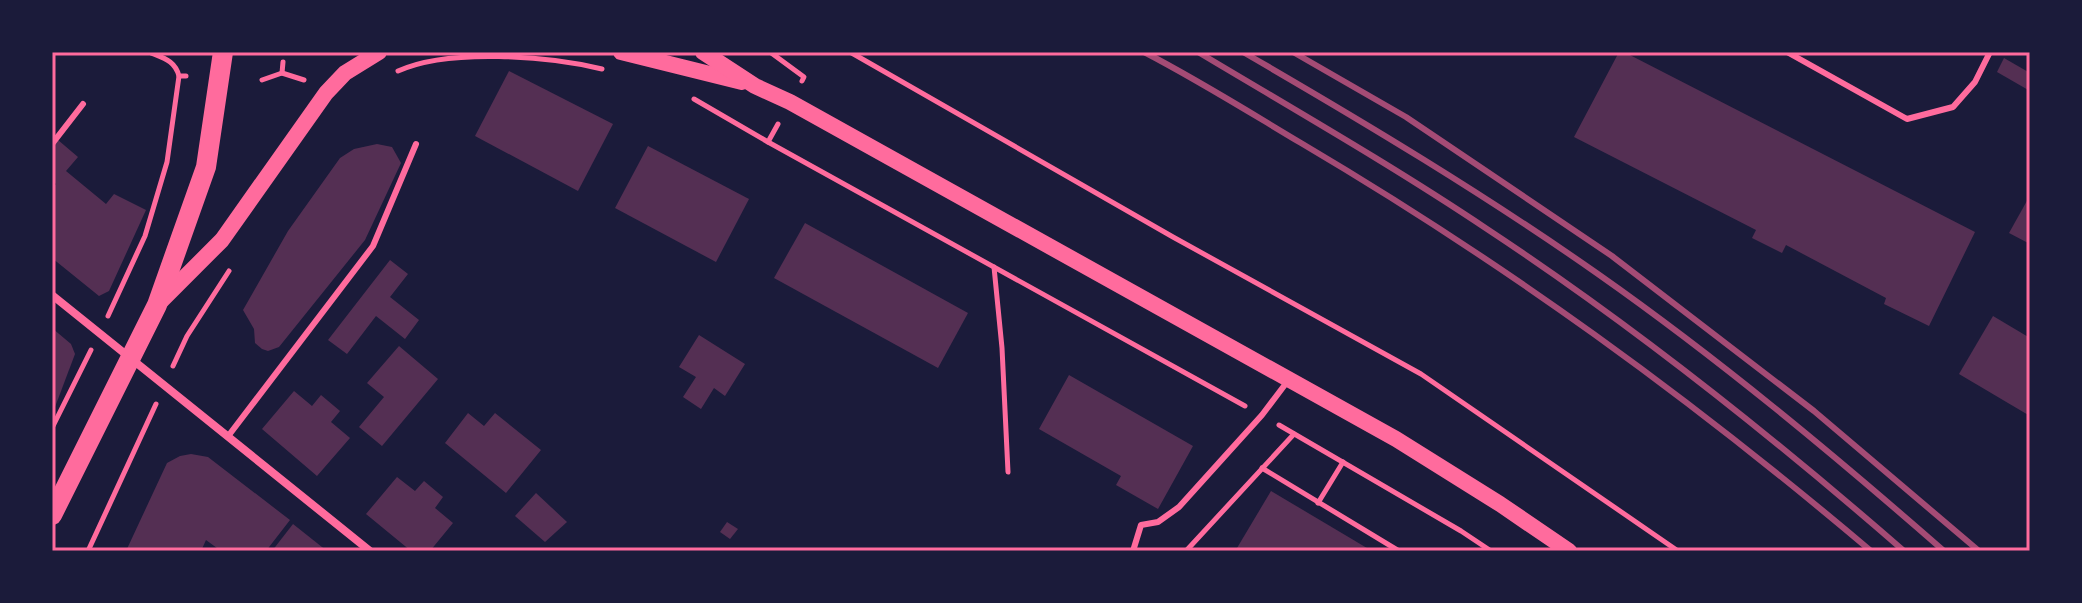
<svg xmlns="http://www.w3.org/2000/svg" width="2082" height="603" viewBox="0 0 2082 603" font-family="Mulish,sans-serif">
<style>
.building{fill:#542f53}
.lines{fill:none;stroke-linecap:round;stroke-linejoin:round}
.path{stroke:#ff6b9d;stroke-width:5}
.service{stroke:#ff6b9d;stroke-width:6}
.minor{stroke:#ff6b9d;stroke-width:8}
.secondary{stroke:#ff6b9d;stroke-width:16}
.primary{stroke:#ff6b9d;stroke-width:20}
.rail{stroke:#a44b75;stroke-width:6}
.neatline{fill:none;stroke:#ff6b9d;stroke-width:3}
</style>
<rect width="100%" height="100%" fill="#1b1b3a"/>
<g class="building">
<polygon points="1619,52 1624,52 1975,232 1929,326 1884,304 1886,298 1786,245 1782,253 1752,238 1756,230 1574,137"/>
<polygon points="2004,58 2030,73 2030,91 1997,72"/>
<polygon points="509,71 613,124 578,191 475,136"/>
<polygon points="58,140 78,157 66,171 106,204 114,194 146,210 109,291 99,296 52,258 52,188 56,184 52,181 52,147"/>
<polygon points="377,144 392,147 401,163 365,240 279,347 268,351 262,349 255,343 254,329 243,310 288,231 340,158 354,149"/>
<polygon points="648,146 749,199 716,262 615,208"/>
<polygon points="2028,199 2030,201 2030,244 2009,233"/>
<polygon points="805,223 968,313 938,368 774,278"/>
<polygon points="390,260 408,274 390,297 419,320 405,339 376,316 347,354 328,340"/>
<polygon points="1993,316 2030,338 2030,416 1959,374"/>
<polygon points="52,328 71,344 75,354 52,415"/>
<polygon points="699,335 745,364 725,396 714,388 701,409 683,397 696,377 679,367"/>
<polygon points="399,346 438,379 382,446 359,427 384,397 367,383"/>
<polygon points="1069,375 1193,446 1158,509 1116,485 1121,476 1039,429"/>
<polygon points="294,391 312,406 321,395 340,411 331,422 350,438 317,476 262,429"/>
<polygon points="468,413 484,426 495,413 541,450 506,493 445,443"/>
<polygon points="191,454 208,457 290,520 266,551 221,551 206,540 201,551 126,551 167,463 180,456"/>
<polygon points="397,477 415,491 424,481 443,497 435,508 453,523 430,551 411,551 366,514"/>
<polygon points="1271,491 1372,551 1243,551 1237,548"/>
<polygon points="536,493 567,522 545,542 515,516"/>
<polygon points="727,522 738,529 730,539 720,532"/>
<polygon points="293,524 327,551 272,551"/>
</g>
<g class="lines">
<g class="path">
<path d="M149,52C163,58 175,60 179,76H186"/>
<polyline points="770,52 804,77 802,81"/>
<polyline points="850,52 1173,237 1421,374 1678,551"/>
<path d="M398,71C448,48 549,56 602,69"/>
<polyline points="282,73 283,62"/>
<polyline points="262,80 282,73 304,80"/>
<polyline points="694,99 768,142 778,124"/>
<polyline points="768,142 1245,406"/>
<polyline points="994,267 1002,348 1008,472"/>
<polyline points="108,316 145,236 167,162 179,76"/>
<polyline points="173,366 187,336 229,271"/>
<polyline points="1279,425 1461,531 1491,551"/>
<polyline points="52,428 91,350"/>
<polyline points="1262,468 1399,551"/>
<polyline points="1318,503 1343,462"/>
<polyline points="88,551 156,404"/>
<polyline points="1186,551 1294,434"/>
</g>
<g class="service">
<polyline points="1787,52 1907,119 1953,107 1975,82 1990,52"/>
<polyline points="52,144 83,104"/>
<polyline points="229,435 373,246 416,144"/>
<polyline points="1133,551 1141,525 1158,522 1179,507 1262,415 1287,382"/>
</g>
<polyline class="minor" points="52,295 370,551"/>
<g class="secondary">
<polyline points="621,52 742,82"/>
<polyline points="703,52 755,86 790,102 1396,439 1500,504 1569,551"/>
<polyline points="158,304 222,240 326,93 345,73 379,52"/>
</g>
<polyline class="primary" points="52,515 157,305 206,167 223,52"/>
<g class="rail">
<path d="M1144,52C1198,80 1249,112 1301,143C1506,264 1689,397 1871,551"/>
<path d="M1198,52C1295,110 1393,166 1487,229C1634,326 1772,436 1904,551"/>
<path d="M1243,52C1364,122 1484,194 1598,274C1719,359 1833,454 1944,551"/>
<polyline points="1293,52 1406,117 1612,256 1814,411 1979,551"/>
</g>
</g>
<rect width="2082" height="603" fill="none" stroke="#1b1b3a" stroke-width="108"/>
<rect x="54" y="54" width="1974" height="495" class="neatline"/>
</svg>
